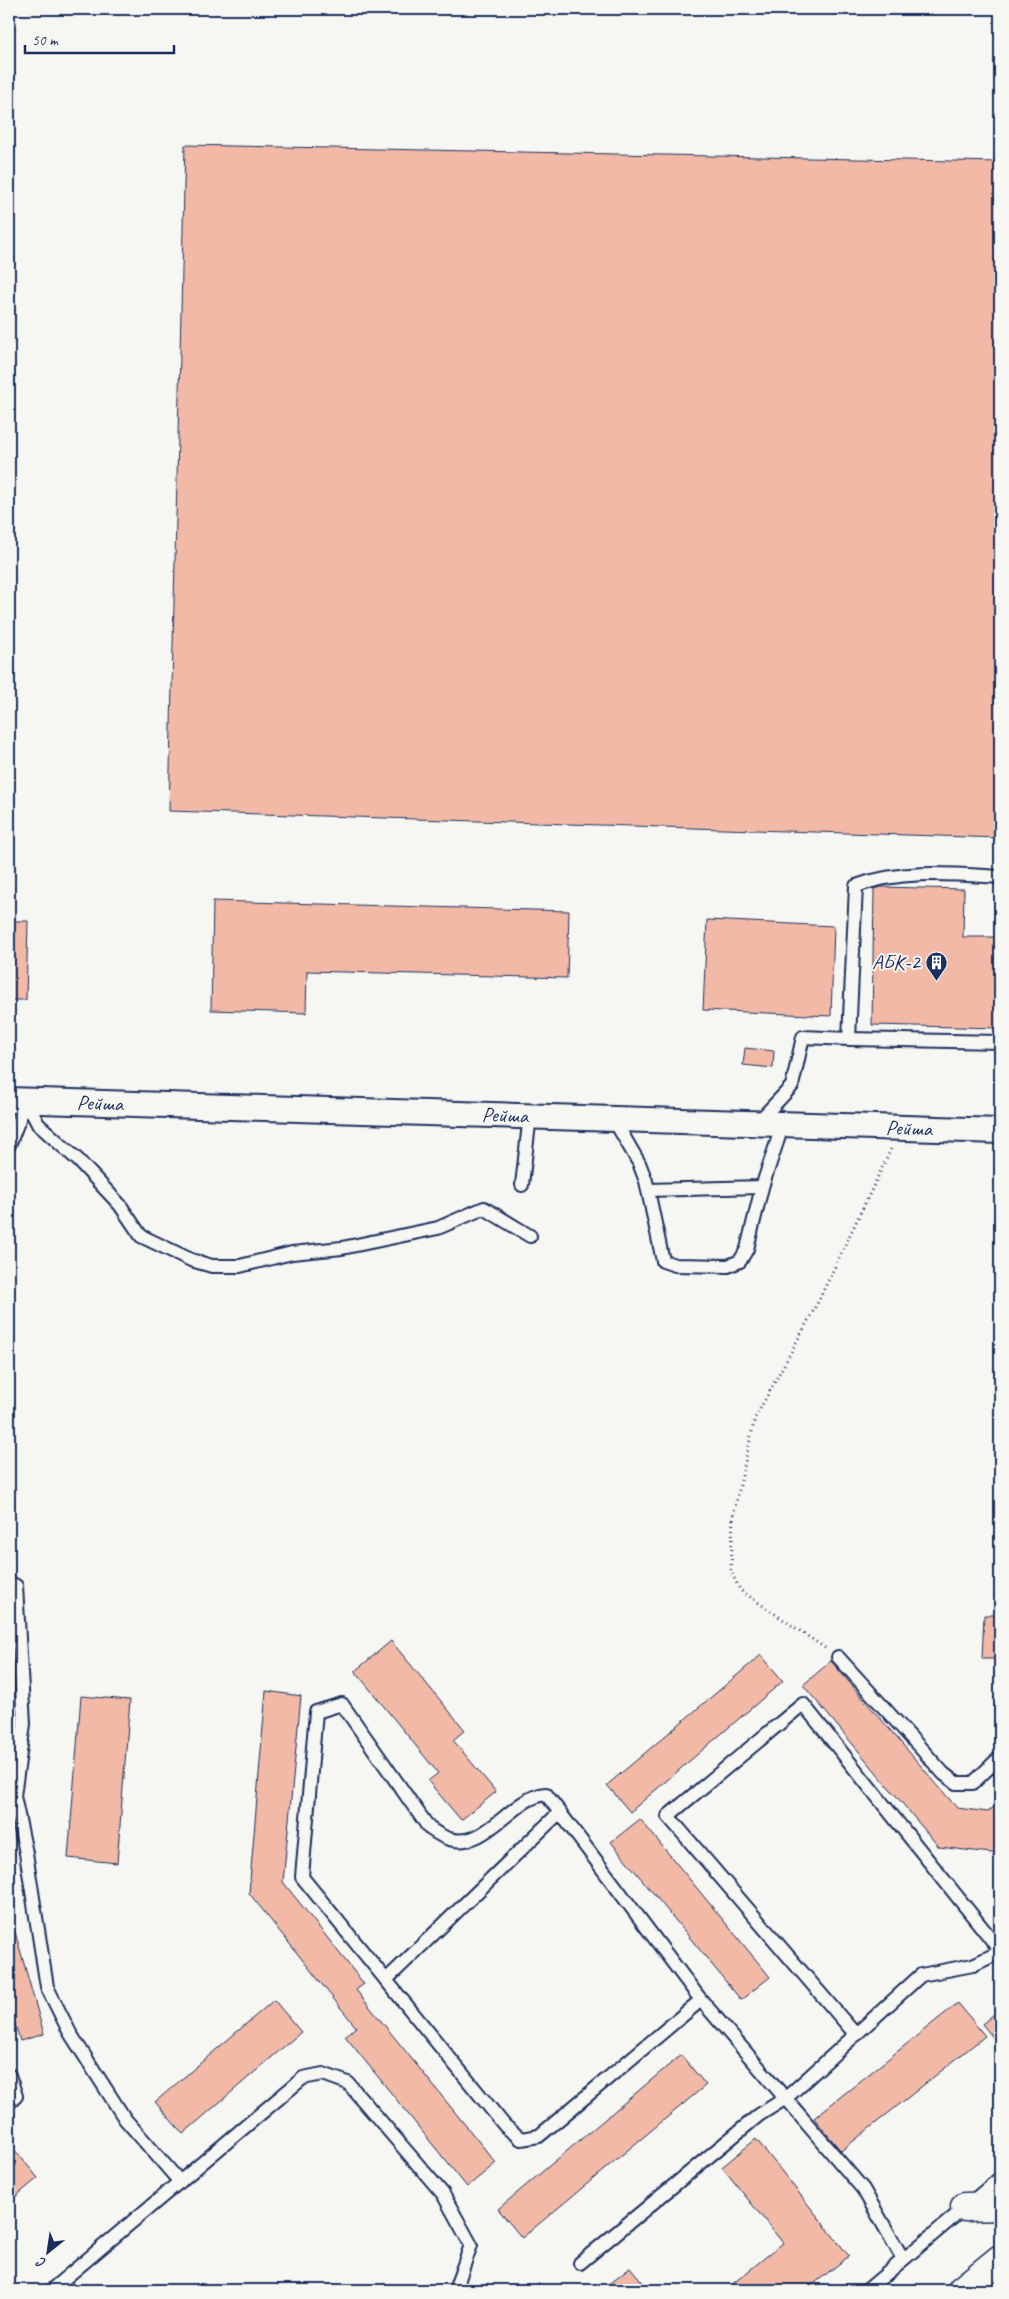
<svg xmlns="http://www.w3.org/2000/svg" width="1009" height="2299" viewBox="0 0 1009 2299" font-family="Caveat,sans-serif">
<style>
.building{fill:#f1b9a6;stroke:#1b2f5e}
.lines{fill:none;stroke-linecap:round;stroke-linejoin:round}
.lane-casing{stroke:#1b2f5e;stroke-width:16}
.street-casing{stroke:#1b2f5e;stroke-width:28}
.secondary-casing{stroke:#1b2f5e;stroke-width:31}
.path{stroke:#1b2f5e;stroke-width:3;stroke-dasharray:1 4;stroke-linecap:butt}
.lane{stroke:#f6f6f2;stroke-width:12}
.street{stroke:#f6f6f2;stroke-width:24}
.secondary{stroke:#f6f6f2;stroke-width:28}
.labels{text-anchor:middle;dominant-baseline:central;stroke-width:4;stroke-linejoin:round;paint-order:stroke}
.poi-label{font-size:21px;fill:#1b2f5e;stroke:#f6f6f2;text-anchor:end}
.street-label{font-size:21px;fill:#1b2f5e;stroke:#f6f6f2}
</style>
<rect width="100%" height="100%" fill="#f6f6f2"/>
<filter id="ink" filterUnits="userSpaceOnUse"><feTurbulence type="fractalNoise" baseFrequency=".02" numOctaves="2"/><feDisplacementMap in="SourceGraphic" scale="10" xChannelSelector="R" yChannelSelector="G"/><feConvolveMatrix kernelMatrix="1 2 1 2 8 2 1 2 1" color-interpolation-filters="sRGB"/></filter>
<g filter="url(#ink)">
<g class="building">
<polygon points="185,145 1000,162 1000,838 169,811"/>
<polygon points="880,887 964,889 963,937 1000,937 1000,1028 872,1025 874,889"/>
<polygon points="213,901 569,911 567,978 307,971 306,1013 211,1010"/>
<polygon points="707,920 834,926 831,1016 703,1010"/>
<polygon points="9,921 28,921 26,1000 9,1000"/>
<polygon points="745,1048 774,1051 773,1068 743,1065"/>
<polygon points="984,1615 1000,1615 1000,1659 982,1659"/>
<polygon points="391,1641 465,1730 453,1740 496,1792 461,1820 428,1781 438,1773 355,1671"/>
<polygon points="761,1655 783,1681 630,1812 607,1785"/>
<polygon points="831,1661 957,1808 988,1812 1000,1802 1000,1854 939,1847 803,1685"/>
<polygon points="266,1691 301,1696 283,1882 364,1984 356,1990 496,2163 467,2187 345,2036 356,2027 249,1893"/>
<polygon points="81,1696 130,1700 117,1863 68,1858"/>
<polygon points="640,1819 770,1977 741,2000 611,1842"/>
<polygon points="9,1925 13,1925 44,2034 20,2041 9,2003"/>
<polygon points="274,2000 301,2032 183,2134 155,2102"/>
<polygon points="958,2003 985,2036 841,2151 814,2118"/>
<polygon points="1000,2009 1000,2046 982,2024"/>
<polygon points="681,2055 706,2085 522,2238 498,2209"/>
<polygon points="756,2139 849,2256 806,2290 725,2290 783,2243 722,2167"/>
<polygon points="9,2143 38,2178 9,2202"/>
<polygon points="630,2267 649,2290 601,2290"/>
</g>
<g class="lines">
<defs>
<g id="lane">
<polyline points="849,1039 1000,1042"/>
<polyline points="26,1101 38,1124 78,1160 120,1205 141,1236 191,1260 212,1266 240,1266 292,1253 342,1248 438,1228 484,1208 530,1236"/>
<polyline points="613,1118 639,1163 646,1181 663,1261 675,1265 728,1266 740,1261 747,1249 762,1187 783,1124"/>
<path d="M758,1122L792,1086L803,1037L849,1039L856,886C901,869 952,874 1000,877"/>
<polyline points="9,1145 26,1101"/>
<polyline points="522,1185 530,1115"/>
<polyline points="648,1190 762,1187"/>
<polyline points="9,1582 16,1586 24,1724 14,1796 26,1853 47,1987 70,2033 125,2119 180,2182"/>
<polyline points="838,1657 944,1774 956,1783 973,1783 1000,1757"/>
<polyline points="386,1980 560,1812"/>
<path d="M701,2000L539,2136L521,2139L505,2126L302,1877L316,1712L342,1704L429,1828C435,1832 442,1837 449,1839C487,1850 510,1798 546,1794L701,2000L863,2189L903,2259"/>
<polyline points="856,2035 668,1816 803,1704 1000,1950"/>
<polyline points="9,2075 16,2096 9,2103"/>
<polyline points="580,2263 759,2115 786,2098 921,1975 973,1965 1000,1952"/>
<polyline points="51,2290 303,2078 323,2074 348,2083 443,2194 471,2245 455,2290"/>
<polyline points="867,2290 1000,2178"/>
</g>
<polyline id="street" points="9,1100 1000,1131"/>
<g id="secondary">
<polyline points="965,2207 1000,2206"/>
<polyline points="962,2290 1000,2259"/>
</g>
</defs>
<use href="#lane" class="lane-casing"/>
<use href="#street" class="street-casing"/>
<use href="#secondary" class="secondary-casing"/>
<polyline class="path" points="825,1648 740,1590 731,1572 733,1516 755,1418 816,1306 891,1149"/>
<use href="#lane" class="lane"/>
<use href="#street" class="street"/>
<use href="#secondary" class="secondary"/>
</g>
</g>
<defs>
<symbol id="building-pin" viewBox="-11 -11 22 30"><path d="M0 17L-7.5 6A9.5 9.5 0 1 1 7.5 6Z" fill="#1b2f5e" stroke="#f6f6f2"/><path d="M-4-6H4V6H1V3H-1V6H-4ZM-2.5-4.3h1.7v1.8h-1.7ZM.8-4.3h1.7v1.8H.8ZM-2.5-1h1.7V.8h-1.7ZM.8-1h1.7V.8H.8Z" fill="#fff"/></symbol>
</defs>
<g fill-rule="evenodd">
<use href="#building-pin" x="924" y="950" width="25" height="34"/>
</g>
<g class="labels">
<g class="poi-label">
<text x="920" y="962">АБК-2</text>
</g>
<g class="street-label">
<text transform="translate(100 1103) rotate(2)">Рейша</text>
<text transform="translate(505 1115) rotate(2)">Рейша</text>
<text transform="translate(909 1128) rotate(2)">Рейша</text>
</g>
</g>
<rect width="1009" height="2299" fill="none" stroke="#f6f6f2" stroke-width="30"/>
<rect x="15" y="15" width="979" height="2269" fill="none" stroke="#1b2f5e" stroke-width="2" filter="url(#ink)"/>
<g transform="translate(48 2252) rotate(210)" stroke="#f6f6f2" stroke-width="4" paint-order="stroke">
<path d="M0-4L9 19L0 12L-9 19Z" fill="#1b2f5e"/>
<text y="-8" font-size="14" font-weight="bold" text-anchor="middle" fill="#1b2f5e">С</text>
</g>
<path d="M25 45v8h149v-8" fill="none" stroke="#1b2f5e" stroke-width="2.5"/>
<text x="32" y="45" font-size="15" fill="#1b2f5e" stroke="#f6f6f2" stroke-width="4" paint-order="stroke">50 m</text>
</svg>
